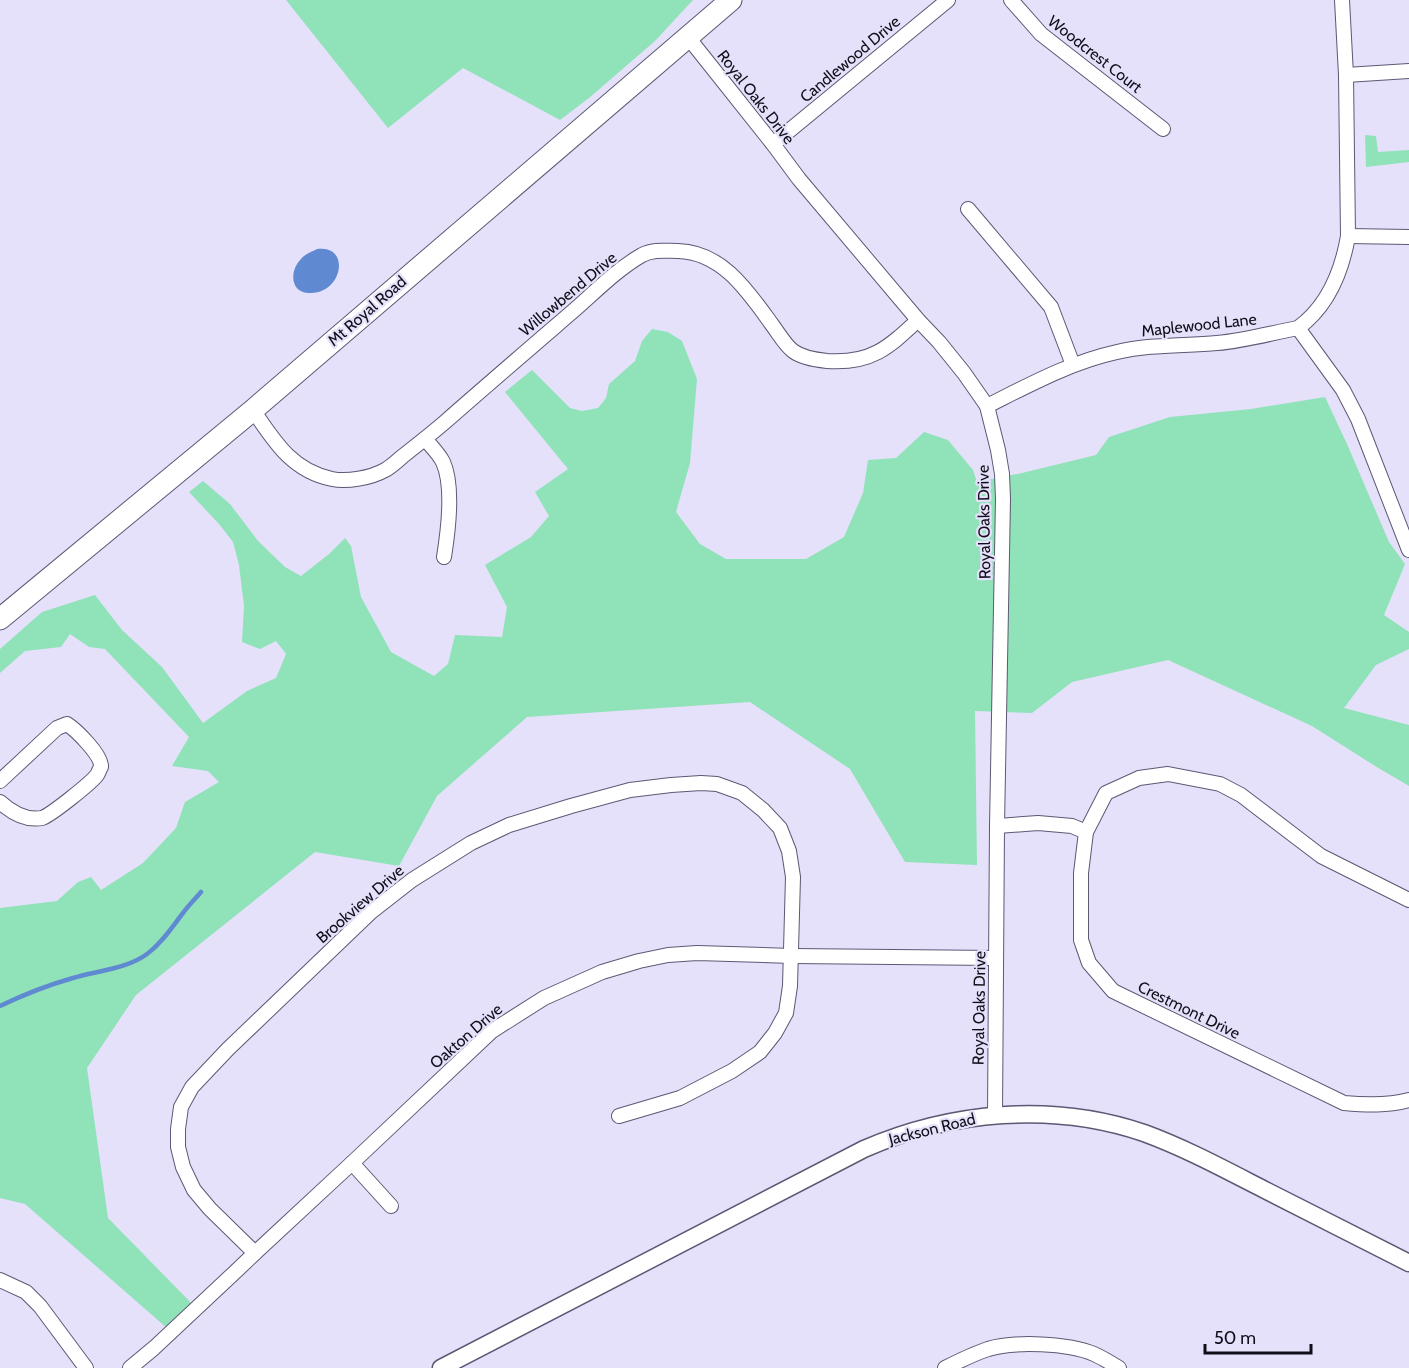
<svg xmlns="http://www.w3.org/2000/svg" width="1409" height="1368" viewBox="0 0 1409 1368" font-family="Cabin,sans-serif">
<style>
.green{fill:#90e2b9}
.water{fill:#5f8ad2}
.lines{fill:none;stroke-linecap:round;stroke-linejoin:round}
.stream{stroke:#5f8ad2;stroke-width:4.5}
.minor-casing{stroke:#5d5873;stroke-width:16}
.tertiary-casing{stroke:#5d5873;stroke-width:19}
.primary-casing{stroke:#5d5873;stroke-width:23}
.minor{stroke:#fff;stroke-width:14}
.tertiary{stroke:#fff;stroke-width:16}
.primary{stroke:#fff;stroke-width:21}
.labels{text-anchor:middle;dominant-baseline:central;stroke-width:4.5;stroke-linejoin:round;paint-order:stroke}
.street-label{font-size:16px;fill:#110e19;stroke:#e5e1fb}
</style>
<rect width="100%" height="100%" fill="#e5e1fb"/>
<g class="green">
<polygon points="286,0 693,0 655,41 589,98 560,120 463,68 388,128"/>
<polygon points="1365,135 1376,136 1378,152 1409,150 1409,162 1366,167"/>
<polygon points="652,329 668,332 682,341 697,379 690,463 676,512 700,544 726,559 806,559 844,537 863,493 868,460 896,458 924,432 948,440 973,470 977,482 1022,473 1096,455 1109,437 1170,417 1251,409 1325,397 1347,444 1389,542 1405,564 1384,615 1409,632 1409,649 1376,665 1344,708 1409,725 1409,786 1375,766 1312,726 1168,660 1072,682 1032,713 975,711 977,865 905,862 850,769 750,702 527,717 437,796 399,866 315,852 136,995 87,1068 108,1218 201,1313 176,1336 25,1204 0,1198 0,908 57,901 78,882 91,877 101,890 143,863 176,828 185,802 219,782 208,771 172,766 189,737 105,649 89,647 70,634 61,647 25,651 0,673 0,649 42,612 95,595 122,630 162,667 203,723 247,691 276,678 286,654 276,641 260,649 242,642 244,606 239,565 233,542 219,524 189,492 203,481 230,504 258,541 285,567 301,576 329,554 345,538 351,546 361,597 391,652 434,676 448,664 455,635 502,637 507,607 485,565 531,537 549,516 535,492 568,469 505,392 532,370 570,408 582,411 598,408 606,398 609,384 635,361 642,341"/>
</g>
<path class="water" d="M317,249C350,244 344,292 311,293C290,294 289,271 301,259C305,254 311,252 317,249Z"/>
<g class="lines">
<path class="stream" d="M0,1006C23,995 48,985 73,978C96,971 127,969 147,954C162,943 172,927 183,913C188,906 195,899 201,892"/>
<defs>
<g id="minor">
<polyline points="1011,0 1041,34 1163,129"/>
<polyline points="687,36 773,144 799,179 918,320 939,342 964,373 987,406 998,450 1002,474 1003,499 997,826 995,1115"/>
<polyline points="1346,75 1409,71"/>
<polyline points="773,144 948,0"/>
<polyline points="968,209 1051,307 1073,365"/>
<polyline points="1348,236 1409,237"/>
<polyline points="1298,328 1343,390 1358,419 1409,550"/>
<path d="M987,406C1029,385 1071,362 1117,352C1150,344 1184,346 1217,343C1244,341 1271,333 1298,328C1328,306 1342,271 1348,236L1346,75L1342,0"/>
<path d="M253,410C274,441 292,471 332,479C347,482 371,478 385,470C391,467 397,461 403,456C417,445 431,434 445,422C487,385 529,349 572,312C594,293 616,270 642,255C653,249 666,251 678,251C723,252 749,293 773,326C779,334 785,345 793,351C801,357 817,360 827,361C871,364 888,348 918,320"/>
<path d="M425,439C431,446 439,454 443,462C454,486 448,532 444,557"/>
<path d="M0,781L57,728L67,724C76,730 102,755 101,767C100,768 98,774 97,775C91,783 51,815 42,818C26,821 11,812 0,802"/>
<polyline points="997,826 1038,823 1072,826 1086,832"/>
<path d="M1409,900L1321,856L1241,795L1220,784L1168,774L1139,778L1106,793L1086,832L1081,873V940L1089,963L1113,991L1344,1103C1366,1105 1388,1106 1409,1100"/>
<polyline points="352,1163 391,1206"/>
<polyline points="255,1253 210,1209 194,1190 183,1167 178,1147 178,1129 181,1107 192,1087 228,1049 371,912 412,880 471,843 509,825 571,806 630,790 671,785 701,783 717,784 742,793 763,810 780,828 789,851 793,877 790,986 786,1013 775,1033 760,1052 732,1071 680,1098 619,1116"/>
<polyline points="0,1280 26,1292 40,1306 86,1368"/>
<polyline points="130,1368 154,1348 233,1274 255,1253 352,1163 492,1031 544,998 602,972 639,961 668,955 697,953 792,956 996,958"/>
<path d="M945,1368C959,1361 973,1354 988,1349C1015,1341 1068,1343 1094,1354C1103,1358 1111,1363 1119,1368"/>
</g>
<path id="tertiary" d="M441,1368L864,1149C951,1111 1053,1102 1144,1133C1185,1148 1224,1169 1263,1189C1312,1214 1360,1238 1409,1263"/>
<polyline id="primary" points="0,619 253,410 731,0"/>
</defs>
<use href="#minor" class="minor-casing"/>
<use href="#tertiary" class="tertiary-casing"/>
<use href="#primary" class="primary-casing"/>
<use href="#minor" class="minor"/>
<use href="#tertiary" class="tertiary"/>
<use href="#primary" class="primary"/>
</g>
<g class="labels">
<g class="street-label">
<text transform="translate(1095 54) rotate(38)">Woodcrest Court</text>
<text transform="translate(850 59) rotate(-40)">Candlewood Drive</text>
<text transform="translate(756 97) rotate(52)">Royal Oaks Drive</text>
<text transform="translate(568 294) rotate(-40)">Willowbend Drive</text>
<text transform="translate(367 311) rotate(-41)">Mt Royal Road</text>
<text transform="translate(1199 325) rotate(-6)">Maplewood Lane</text>
<text transform="translate(984 522) rotate(-91)">Royal Oaks Drive</text>
<text transform="translate(360 904) rotate(-41)">Brookview Drive</text>
<text transform="translate(979 1008) rotate(-89)">Royal Oaks Drive</text>
<text transform="translate(1189 1010) rotate(26)">Crestmont Drive</text>
<text transform="translate(466 1036) rotate(-41)">Oakton Drive</text>
<text transform="translate(932 1129) rotate(-14)">Jackson Road</text>
</g>
</g>
<path d="M1205 1344v9h106v-9" fill="none" stroke="#110e19" stroke-width="3"/>
<text x="1214" y="1344" font-size="18" fill="#110e19" stroke="#e5e1fb" stroke-width="4.5" paint-order="stroke">50 m</text>
</svg>
